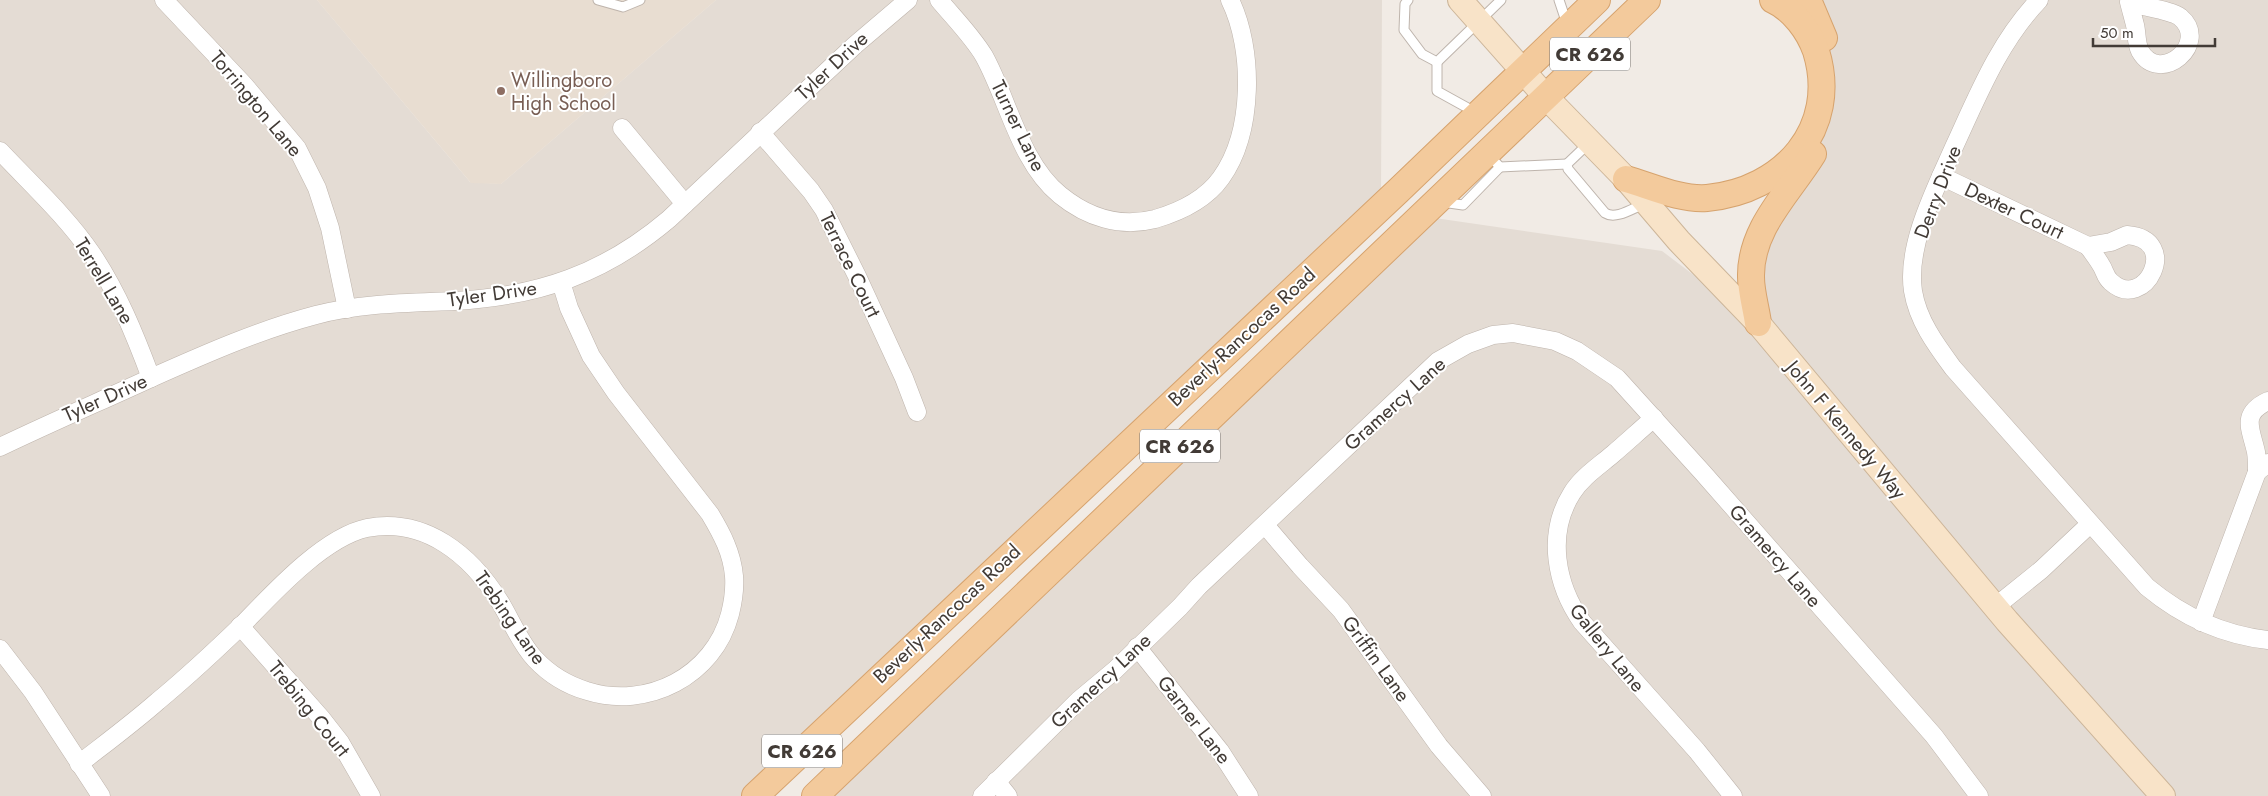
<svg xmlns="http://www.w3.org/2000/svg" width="2268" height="796" viewBox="0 0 2268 796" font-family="Jost,sans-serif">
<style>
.residential{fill:#e4dcd4}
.education{fill:#e8ddd1}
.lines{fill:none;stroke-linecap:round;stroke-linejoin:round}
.lane-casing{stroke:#beb4ac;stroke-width:11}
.street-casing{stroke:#beb4ac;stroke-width:19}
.secondary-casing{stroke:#ccb599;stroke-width:26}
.primary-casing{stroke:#d6a36e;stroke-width:28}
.lane{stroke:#fff;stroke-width:9}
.street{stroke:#fff;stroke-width:18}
.secondary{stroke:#f8e3c8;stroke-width:24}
.primary{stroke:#f3ca9c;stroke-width:26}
.education-dot{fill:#8d6e63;stroke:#fff;stroke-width:2}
.labels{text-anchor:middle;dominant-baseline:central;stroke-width:4;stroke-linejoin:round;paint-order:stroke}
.shield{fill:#fff;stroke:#7b7672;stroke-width:1}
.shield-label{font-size:19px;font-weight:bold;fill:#423b36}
.street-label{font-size:20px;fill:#423b36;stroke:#fff}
.education-label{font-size:20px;fill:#785e54;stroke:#fff;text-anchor:start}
</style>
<rect width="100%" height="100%" fill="#f1ebe5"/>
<g class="residential">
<polygon points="0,0 317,0 470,182 501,184 716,0 1382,0 1381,192 755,796 0,796"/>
<polygon points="1808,0 2268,0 2268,796 815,796 1421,216 1662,251 1757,323 1751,277 1828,124 1834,95 1832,64"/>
</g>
<polygon class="education" points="317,0 716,0 501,184 471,183"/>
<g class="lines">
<defs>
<g id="lane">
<polyline points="598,0 623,7 640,0"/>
<polyline points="1408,0 1405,4 1404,30 1422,54 1437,62 1501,0"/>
<polyline points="1559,0 1567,24"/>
<polyline points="1437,62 1437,91 1475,112"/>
<path d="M1589,143L1567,164L1568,169L1605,213C1616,220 1633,208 1644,204"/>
<polyline points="1488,154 1500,167 1567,164"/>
<polyline points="1442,202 1463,205 1500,167"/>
</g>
<g id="street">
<polyline points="164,0 245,86 297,148 317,188 330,228 347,309"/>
<path d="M939,0C954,18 972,36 984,56C1008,99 1020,163 1060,195C1087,217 1120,228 1155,219C1179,212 1206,199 1221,178C1254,132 1254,49 1230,0"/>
<path d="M2039,0C1999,42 1978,95 1954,147C1936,188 1906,245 1913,291C1918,321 1936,345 1953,368L2147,587C2182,616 2222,635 2268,640"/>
<path d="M2129,2C2142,7 2171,10 2180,17C2211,43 2160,86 2140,51C2136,43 2137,33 2135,25C2133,17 2131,10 2129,2Z"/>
<polyline points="622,128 685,204"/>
<polyline points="760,132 811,191 824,210 857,276 904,378 917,412"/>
<path d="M0,151C30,183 67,217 92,254C118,293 135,335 151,378"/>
<polyline points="1941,176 2088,246"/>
<path d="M2127,235C2182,239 2145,313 2111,282C2105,277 2105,271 2101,265C2097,258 2092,252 2088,246L2111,242Z"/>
<path d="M2268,401C2240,414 2251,429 2256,452C2257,458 2257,465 2257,472L2268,463"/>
<path d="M1654,418C1640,430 1627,442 1613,454C1599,466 1582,477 1572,493C1546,534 1556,585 1582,622L1697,751L1733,796"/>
<path d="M0,447C50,423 101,401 151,378C205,354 259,330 316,315C361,303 409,303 455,301C539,296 604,274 669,219L855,45L908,0"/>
<polyline points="1265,525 1300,566 1341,610 1439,746 1482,796"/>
<polyline points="1995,607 2041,570 2090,524"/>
<polyline points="2201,622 2257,472"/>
<polyline points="240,626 322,719 340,742 371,796"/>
<polyline points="1137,647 1220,751 1249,796"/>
<polyline points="0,649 33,692 101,796"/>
<path d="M79,764C106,743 133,723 158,701C187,677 216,650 243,624C273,593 324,537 367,528C425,517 471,555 500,602C511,620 520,643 535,659C549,674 567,685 587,691C647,710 714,676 730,614C733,602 735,589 734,576C732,553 722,534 710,514L616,393L591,356L569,308L561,282"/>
<polyline points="996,781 1008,796"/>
<polyline points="982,796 1079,700 1115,670 1180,607 1199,586 1438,361 1468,344 1493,335 1513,333 1555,341 1577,351 1617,378 1703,473 1934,736 1979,796"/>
</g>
<polyline id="secondary" points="1460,0 1546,97 1626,179 1679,241 1758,323 2007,621 2163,796"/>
<g id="primary">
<polyline points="1808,0 1824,38"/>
<path d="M1626,179C1651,186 1680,200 1707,198C1783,191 1840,129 1816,51C1809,31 1793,9 1773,0"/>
<path d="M1758,323C1756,308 1751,292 1751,277C1750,228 1789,193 1813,154"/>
<polyline points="755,796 1398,191 1597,0"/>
<polyline points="815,796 1647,0"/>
</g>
</defs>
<use href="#lane" class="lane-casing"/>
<use href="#street" class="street-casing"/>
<use href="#secondary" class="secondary-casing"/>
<use href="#primary" class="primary-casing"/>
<use href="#lane" class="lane"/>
<use href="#street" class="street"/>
<use href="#secondary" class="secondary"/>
<use href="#primary" class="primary"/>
</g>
<circle class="education-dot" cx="501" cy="91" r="5"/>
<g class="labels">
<g class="shield">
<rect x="1550" y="37.5" width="80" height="33" rx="4"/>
<rect x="1140" y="429.5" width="80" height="33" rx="4"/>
<rect x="762" y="734.5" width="80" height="33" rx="4"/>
</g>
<g class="shield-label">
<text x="1590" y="54">CR 626</text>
<text x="1180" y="446">CR 626</text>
<text x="802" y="751">CR 626</text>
</g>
<g class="street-label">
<text transform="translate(832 66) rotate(-43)">Tyler Drive</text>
<text transform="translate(256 104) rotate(50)">Torrington Lane</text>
<text transform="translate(1018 126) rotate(64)">Turner Lane</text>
<text transform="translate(1938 192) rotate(-69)">Derry Drive</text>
<text transform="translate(2014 211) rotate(25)">Dexter Court</text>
<text transform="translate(850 265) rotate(64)">Terrace Court</text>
<text transform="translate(104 281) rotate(59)">Terrell Lane</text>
<text transform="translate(492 294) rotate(-8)">Tyler Drive</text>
<text transform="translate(1242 337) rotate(-43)">Beverly-Rancocas Road</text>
<text transform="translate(105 398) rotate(-24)">Tyler Drive</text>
<text transform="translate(1395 404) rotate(-42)">Gramercy Lane</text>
<text transform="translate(1846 430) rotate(50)">John F Kennedy Way</text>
<text transform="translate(1775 556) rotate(49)">Gramercy Lane</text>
<text transform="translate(947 614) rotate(-43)">Beverly-Rancocas Road</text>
<text transform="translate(510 618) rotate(55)">Trebing Lane</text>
<text transform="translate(1607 648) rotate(51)">Gallery Lane</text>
<text transform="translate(1376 659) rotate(54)">Griffin Lane</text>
<text transform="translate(1101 681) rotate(-43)">Gramercy Lane</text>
<text transform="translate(309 709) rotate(51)">Trebing Court</text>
<text transform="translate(1194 720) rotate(52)">Garner Lane</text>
</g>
<g class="education-label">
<text x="511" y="80">Willingboro<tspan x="511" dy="23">High School</tspan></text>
</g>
</g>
<path d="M2093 38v8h122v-8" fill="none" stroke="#423b36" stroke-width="2.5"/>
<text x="2100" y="38" font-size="15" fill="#423b36" stroke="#ffffff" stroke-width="4" paint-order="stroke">50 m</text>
</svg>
